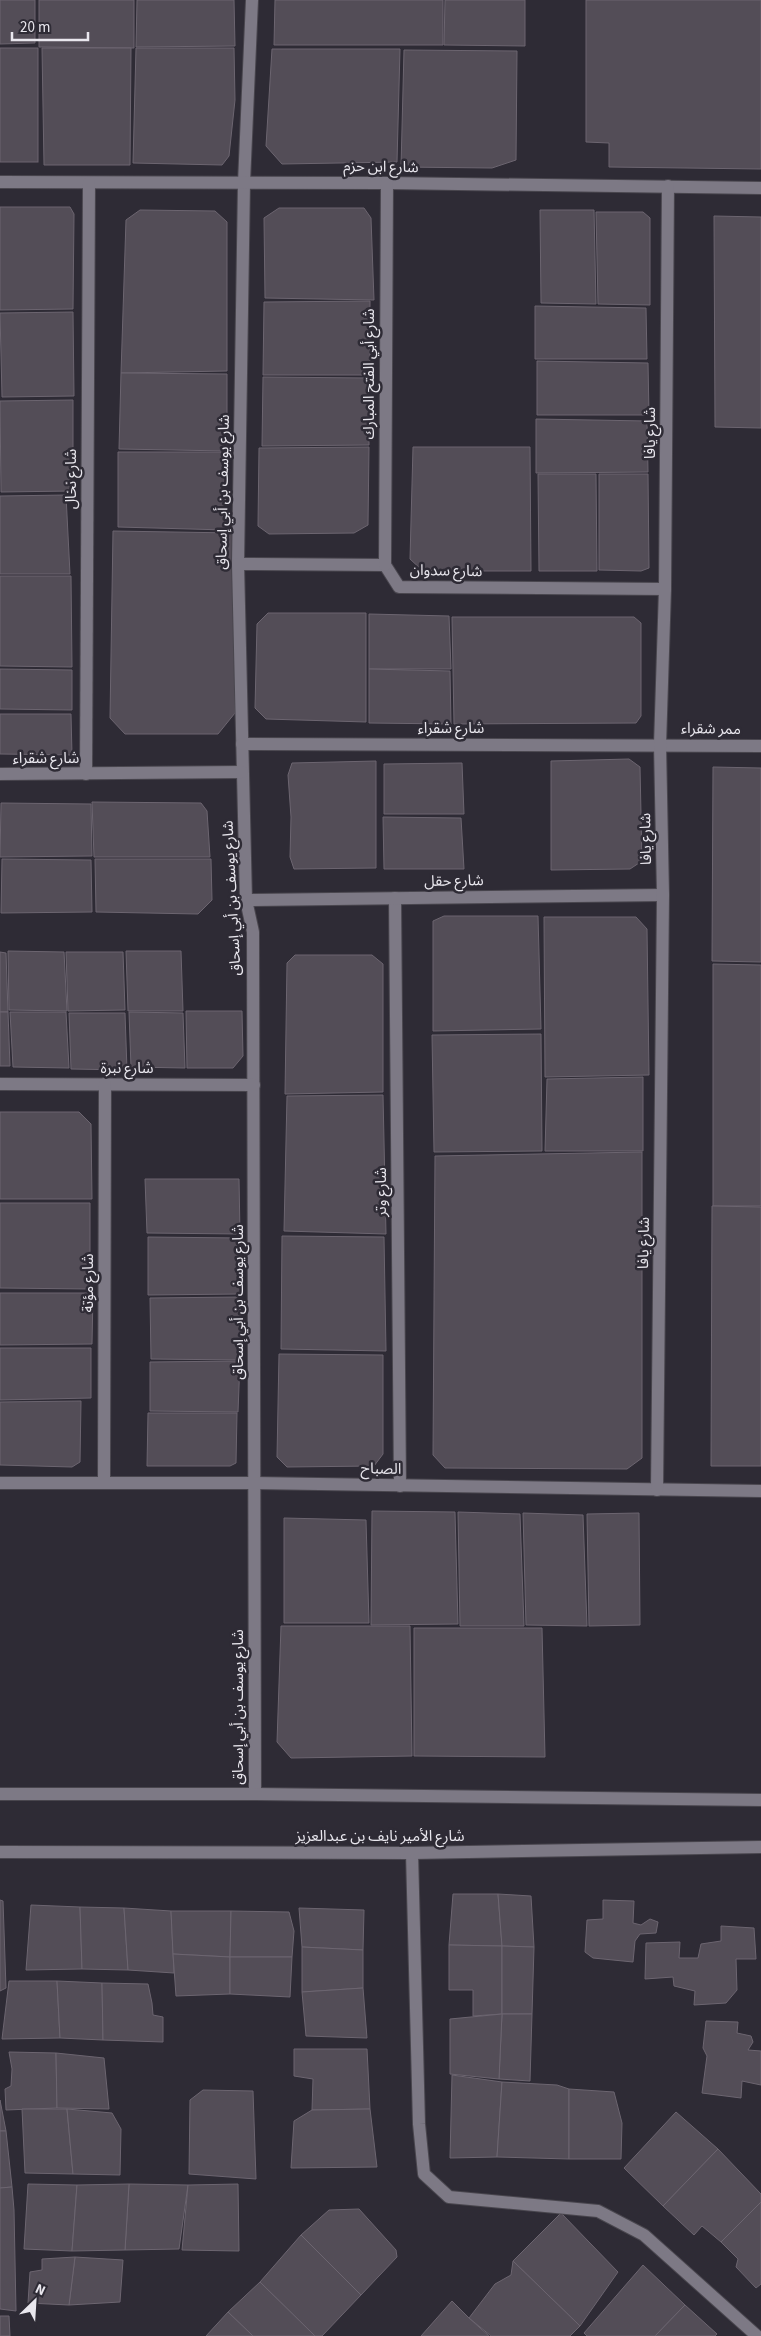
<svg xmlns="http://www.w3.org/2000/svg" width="761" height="2336" viewBox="0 0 761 2336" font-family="'Source Sans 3','Noto Sans Arabic',sans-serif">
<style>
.building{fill:#534d57;stroke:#6c6570}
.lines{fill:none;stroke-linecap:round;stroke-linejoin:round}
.minor-casing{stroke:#49464e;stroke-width:14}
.tertiary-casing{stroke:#49464e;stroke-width:14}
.minor{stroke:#7d7985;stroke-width:12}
.tertiary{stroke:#7d7985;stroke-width:12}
.labels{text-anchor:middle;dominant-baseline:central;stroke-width:5;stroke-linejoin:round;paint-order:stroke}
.street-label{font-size:15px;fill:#e9e7ee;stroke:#2e2b35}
</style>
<rect width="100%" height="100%" fill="#2e2b35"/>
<g class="building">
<polygon points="0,0 35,0 35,43 0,44"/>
<polygon points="39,0 134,0 134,48 39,47"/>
<polygon points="137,0 234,0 235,46 136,47"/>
<polygon points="275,0 443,0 443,45 274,45"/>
<polygon points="445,0 525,0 525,46 444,45"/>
<polygon points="586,0 761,0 761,169 609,167 609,143 586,142"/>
<rect x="0" y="48" width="38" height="114"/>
<polygon points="42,48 131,48 130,165 44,165"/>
<polygon points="136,48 234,48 235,100 229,156 222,165 133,163"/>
<polygon points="272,49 400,49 397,162 282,164 266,146"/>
<polygon points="404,50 517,51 516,160 492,168 401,167"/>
<polygon points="0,207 70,207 74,214 73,309 0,310"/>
<polygon points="279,208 364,208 371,218 374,300 265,298 264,218"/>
<polygon points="140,210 215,211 227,222 227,371 121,373 126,220"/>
<polygon points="540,210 594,210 596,304 541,303"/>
<polygon points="596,212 643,212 650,218 650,305 598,304"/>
<polygon points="714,216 761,217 761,428 715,427"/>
<polygon points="370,301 370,375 263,375 264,302"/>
<polygon points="535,306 646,308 647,359 535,359"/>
<polygon points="73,312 74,396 2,397 0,313"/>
<polygon points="537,361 648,363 649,415 537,415"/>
<polygon points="121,373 227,374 227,451 119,449"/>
<polygon points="263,377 369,378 369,445 262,446"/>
<polygon points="73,400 73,491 1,492 0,401"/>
<polygon points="536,419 647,421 648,472 536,473"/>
<polygon points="369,447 368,525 354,533 269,534 258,526 259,448"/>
<polygon points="413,447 530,447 531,571 423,571 410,559"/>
<polygon points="118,452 225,452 226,530 118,527"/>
<polygon points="538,474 596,474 597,571 539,571"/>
<polygon points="599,474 648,474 649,568 641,571 599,570"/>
<polygon points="66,495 70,574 0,574 0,496"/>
<polygon points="113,531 234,533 235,713 218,734 125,734 110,718"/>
<polygon points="0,576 71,576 72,667 0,666"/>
<polygon points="268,613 366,613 366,722 266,719 255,708 257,624"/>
<polygon points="369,614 449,616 451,669 369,669"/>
<polygon points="452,617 634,617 641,623 641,716 636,723 454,724"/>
<polygon points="0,669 72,670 72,710 0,709"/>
<polygon points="369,669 450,671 451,724 369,723"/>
<polygon points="0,714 71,714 72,755 0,754"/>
<polygon points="629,759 640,767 642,861 630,869 551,870 551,761"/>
<polygon points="376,761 376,868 294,869 290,857 291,817 288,775 292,763"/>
<polygon points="462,763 464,814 384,814 384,764"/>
<polygon points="713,767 761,768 761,962 712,961"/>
<polygon points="92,802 201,803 207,811 210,857 94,857"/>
<polygon points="1,803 91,804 92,856 0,857"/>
<polygon points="383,817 461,818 464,869 384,869"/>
<polygon points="2,859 91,860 92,912 1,913"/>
<polygon points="95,859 211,859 212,900 198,914 96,912"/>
<polygon points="444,916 538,916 541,1029 433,1031 433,921"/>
<polygon points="544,917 636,917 647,929 649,1075 545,1077"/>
<polygon points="8,951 64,952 67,1011 9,1010"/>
<polygon points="126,951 181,951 183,1011 128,1011"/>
<polygon points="0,952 6,953 8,1012 0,1012"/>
<polygon points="66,952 123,952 125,1010 68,1011"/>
<polygon points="295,955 372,955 383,964 383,1092 285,1094 287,963"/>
<polygon points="713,964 761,965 761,1206 713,1206"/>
<polygon points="186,1011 242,1011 243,1056 233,1068 187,1068"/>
<polygon points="0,1012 8,1012 10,1066 0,1066"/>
<polygon points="10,1012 66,1012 69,1068 13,1067"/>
<polygon points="129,1012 183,1013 185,1068 131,1067"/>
<polygon points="69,1013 125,1013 127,1070 71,1069"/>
<polygon points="541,1034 542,1151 434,1152 432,1035"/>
<polygon points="643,1077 643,1151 545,1151 547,1079"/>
<polygon points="383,1095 386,1234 284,1231 287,1096"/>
<polygon points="0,1112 79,1112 91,1124 92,1199 0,1199"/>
<polygon points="642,1152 642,1458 627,1469 445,1468 433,1455 435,1156"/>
<polygon points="145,1179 239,1179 240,1234 147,1233"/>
<polygon points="0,1203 90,1203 90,1289 0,1288"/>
<polygon points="712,1206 761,1207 761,1466 711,1466"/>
<polygon points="282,1236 384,1237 386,1351 281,1349"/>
<polygon points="148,1237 242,1238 240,1294 148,1295"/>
<polygon points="0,1293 93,1293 92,1344 0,1345"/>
<polygon points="240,1297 242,1360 151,1359 150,1298"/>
<polygon points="0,1348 91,1348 91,1398 0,1400"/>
<polygon points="279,1354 383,1355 383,1454 374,1466 287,1467 277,1457"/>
<polygon points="240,1361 238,1412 150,1411 150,1362"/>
<polygon points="81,1401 80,1462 72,1467 0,1465 0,1402"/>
<polygon points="148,1413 237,1413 236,1463 230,1466 147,1466"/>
<polygon points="372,1511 455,1512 458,1624 371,1625"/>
<polygon points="458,1512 520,1514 524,1626 460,1626"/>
<polygon points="523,1513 583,1515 587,1626 526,1625"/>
<polygon points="639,1513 640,1625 589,1626 587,1514"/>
<polygon points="284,1518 366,1520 369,1623 284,1623"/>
<polygon points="281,1626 410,1626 412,1756 291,1758 277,1742"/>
<polygon points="414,1628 542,1628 545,1757 414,1756"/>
<polygon points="453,1894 498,1894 502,1946 449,1945"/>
<polygon points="498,1894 531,1896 534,1947 502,1946"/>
<polygon points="0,1900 3,1901 6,1988 0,1991"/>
<polygon points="603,1900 634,1901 633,1923 641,1925 650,1919 658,1922 656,1933 640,1934 635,1941 633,1962 593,1958 585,1952 587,1920 603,1919"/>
<polygon points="31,1905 80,1907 82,1969 26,1970"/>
<polygon points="80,1907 124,1908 128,1970 82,1969"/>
<polygon points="124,1908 171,1911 174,1973 128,1970"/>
<polygon points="299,1908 364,1910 363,1950 302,1947"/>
<polygon points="171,1911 231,1911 230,1957 173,1954"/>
<polygon points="231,1911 289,1912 294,1931 292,1957 230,1957"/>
<polygon points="721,1926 754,1928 756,1959 736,1959 737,1990 726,2003 694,2005 695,1991 674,1986 673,1977 645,1979 646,1943 680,1942 679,1958 698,1958 701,1944 721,1941"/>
<polygon points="449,1945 502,1946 502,2014 473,2016 473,1990 449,1990"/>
<polygon points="502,1946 534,1947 532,2014 502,2014"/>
<polygon points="302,1947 363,1950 363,1988 302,1992"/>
<polygon points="173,1954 230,1957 230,1994 176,1996"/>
<polygon points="230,1957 292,1957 290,1997 230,1994"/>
<polygon points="9,1981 57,1981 60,2038 2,2039"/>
<polygon points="57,1981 102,1983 103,2040 60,2038"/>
<polygon points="102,1983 148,1984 152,2003 153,2015 163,2017 163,2042 103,2040"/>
<polygon points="363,1988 367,2038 306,2036 302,1992"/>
<polygon points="502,2014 532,2014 530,2081 499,2079"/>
<polygon points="502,2014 499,2079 450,2074 450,2019"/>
<polygon points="706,2021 738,2022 737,2033 751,2036 753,2042 748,2050 761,2051 761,2085 742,2081 741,2098 702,2093 707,2056 703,2048"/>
<polygon points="294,2049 367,2049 370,2109 312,2110 313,2079 294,2076"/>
<polygon points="9,2052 56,2053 57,2108 6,2110 5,2089 11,2086 12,2069"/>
<polygon points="56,2053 104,2058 109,2109 57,2108"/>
<polygon points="452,2075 502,2082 497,2157 450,2158"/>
<polygon points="502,2082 557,2085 569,2089 569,2159 497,2157"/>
<polygon points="569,2089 614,2092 622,2123 621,2159 569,2159"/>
<polygon points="203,2090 253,2091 256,2179 189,2174 190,2100"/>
<polygon points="0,2100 6,2131 0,2131"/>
<polygon points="22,2109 67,2109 73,2174 25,2173"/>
<polygon points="67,2109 112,2113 121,2129 120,2175 73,2174"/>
<polygon points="370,2109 377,2167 291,2168 294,2121 312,2110"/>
<polygon points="676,2112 718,2149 663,2206 624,2168"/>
<polygon points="0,2131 6,2131 12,2187 0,2188"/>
<polygon points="718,2149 761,2194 761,2202 721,2242 702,2226 694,2235 663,2206"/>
<polygon points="28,2184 77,2185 72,2251 24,2249"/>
<polygon points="129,2184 188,2185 179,2249 125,2250"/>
<polygon points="129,2184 125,2250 72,2251 77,2185"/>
<polygon points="238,2184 239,2251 182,2250 188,2185"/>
<polygon points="12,2187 14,2210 16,2311 0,2309 0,2188"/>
<polygon points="761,2202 761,2284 756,2288 736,2267 738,2259 721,2242"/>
<polygon points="359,2209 396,2250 397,2257 361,2295 301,2235 329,2210"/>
<polygon points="561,2213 618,2272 580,2326 513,2261"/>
<polygon points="301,2235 361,2295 322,2336 315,2336 260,2282"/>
<polygon points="75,2257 123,2260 120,2302 69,2305"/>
<polygon points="75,2257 69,2305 28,2303 30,2272 42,2270 42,2259"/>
<polygon points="513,2261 580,2326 570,2336 491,2336 469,2318 495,2284 511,2275"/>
<polygon points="643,2265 685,2305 655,2336 587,2336 584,2333"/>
<polygon points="260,2282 315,2336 253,2336 228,2312"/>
<polygon points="452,2301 469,2318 489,2336 421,2336"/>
<polygon points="685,2305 717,2334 715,2336 655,2336"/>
<polygon points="228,2312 253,2336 206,2336"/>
<polygon points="0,2316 9,2316 10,2336 0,2336"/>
</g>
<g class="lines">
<defs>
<g id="minor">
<polyline points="252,0 244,183 238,564 246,900 253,932 255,1794"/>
<polyline points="0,182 387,183 761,188"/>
<polyline points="238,564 385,565 399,587 665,589"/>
<polyline points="385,565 387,183"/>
<polyline points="242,744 761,746"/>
<polyline points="0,774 242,772"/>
<polyline points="86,774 89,183"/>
<polyline points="395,898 400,1486"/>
<polyline points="246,900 663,895"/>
<polyline points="0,1084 254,1085"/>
<polyline points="104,1482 105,1084"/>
<polyline points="0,1483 255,1483 761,1491"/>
<polyline points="657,1490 663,895 660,745 665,589 668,186"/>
<polyline points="412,1853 419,2124 424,2174 449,2197 598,2211 644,2235 757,2336"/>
</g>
<g id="tertiary">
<polyline points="0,1794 255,1794 761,1800"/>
<polyline points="0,1852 412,1853 761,1847"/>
</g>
</defs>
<use href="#minor" class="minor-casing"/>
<use href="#tertiary" class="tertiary-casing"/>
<use href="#minor" class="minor"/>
<use href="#tertiary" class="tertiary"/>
</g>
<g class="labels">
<g class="street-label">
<text transform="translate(381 167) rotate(1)">شارع ابن حزم</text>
<text transform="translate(369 374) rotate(-90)">شارع أبي الفتح المبارك</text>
<text transform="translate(650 433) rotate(-90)">شارع يافا</text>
<text transform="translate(71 479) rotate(-90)">شارع نخال</text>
<text transform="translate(223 492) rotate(-89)">شارع يوسف بن أبي إسحاق</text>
<text transform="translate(446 571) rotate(1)">شارع سدوان</text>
<text x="451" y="728">شارع شقراء</text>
<text transform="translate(711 729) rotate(1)">ممر شقراء</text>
<text x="46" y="758">شارع شقراء</text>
<text transform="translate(646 839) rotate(-91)">شارع يافا</text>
<text transform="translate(454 881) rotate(-1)">شارع حقل</text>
<text transform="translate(232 898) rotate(-93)">شارع يوسف بن أبي إسحاق</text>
<text x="127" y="1068">شارع نبرة</text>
<text transform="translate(381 1192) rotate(-90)">شارع وتر</text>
<text transform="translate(644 1243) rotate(-89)">شارع يافا</text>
<text transform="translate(88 1283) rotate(-90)">شارع مؤتة</text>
<text transform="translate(238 1302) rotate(-90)">شارع يوسف بن أبي إسحاق</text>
<text transform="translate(381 1469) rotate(1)">الصباح</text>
<text transform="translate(238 1707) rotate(-90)">شارع يوسف بن أبي إسحاق</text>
<text x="380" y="1836">شارع الأمير نايف بن عبدالعزيز</text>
</g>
</g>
<g transform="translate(35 2301) rotate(25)" stroke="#2e2b35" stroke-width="4" paint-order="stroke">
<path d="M0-4L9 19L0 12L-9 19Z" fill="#e9e7ee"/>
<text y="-8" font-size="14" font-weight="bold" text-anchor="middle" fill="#e9e7ee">N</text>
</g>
<path d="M12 32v8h76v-8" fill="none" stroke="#e9e7ee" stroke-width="2.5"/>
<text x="20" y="32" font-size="15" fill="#e9e7ee" stroke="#2e2b35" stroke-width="4" paint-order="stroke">20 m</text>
</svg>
